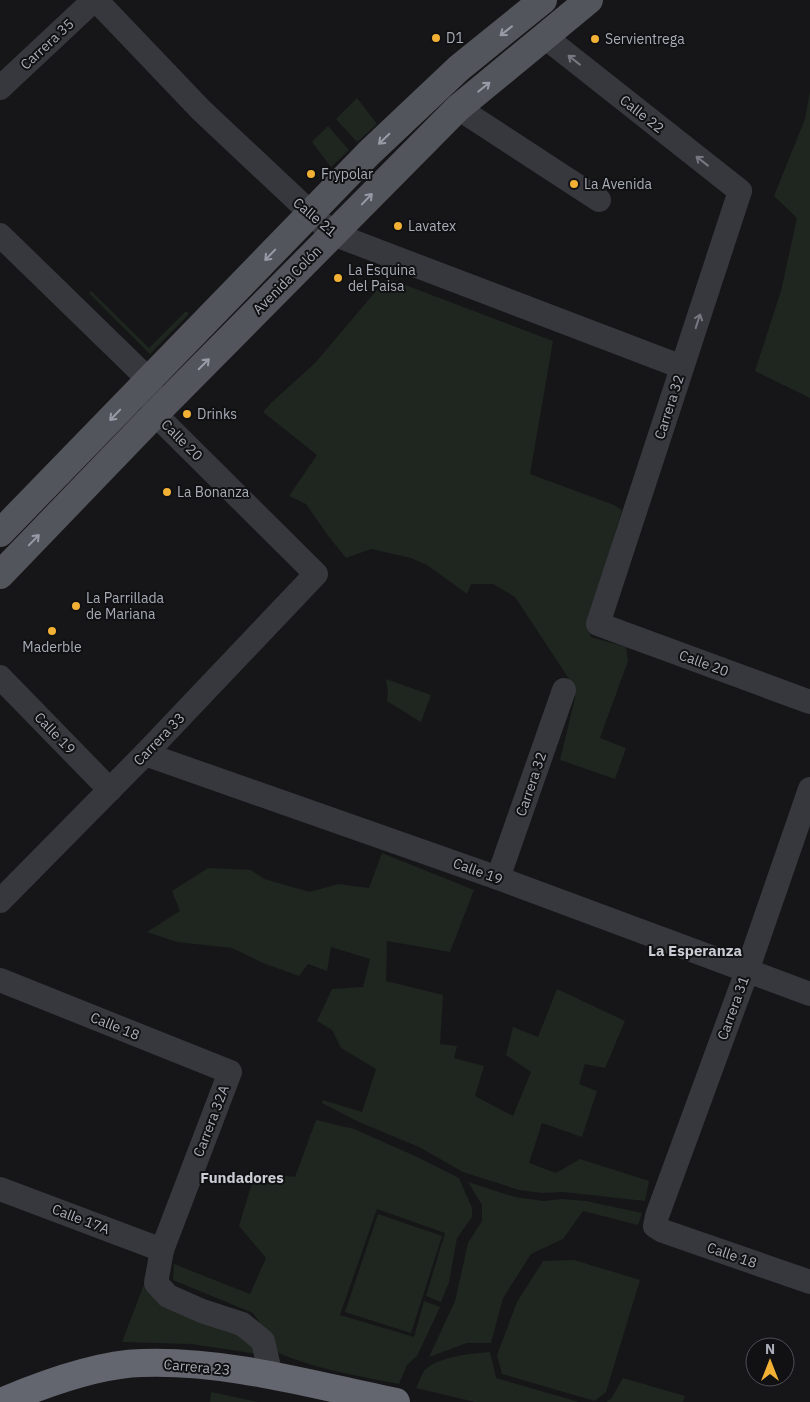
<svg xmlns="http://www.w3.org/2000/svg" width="810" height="1402" viewBox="0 0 810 1402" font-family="'IBM Plex Sans',sans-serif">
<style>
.green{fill:#1e261f}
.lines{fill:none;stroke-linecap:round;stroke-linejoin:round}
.minor{stroke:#37383d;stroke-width:24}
.major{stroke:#53555c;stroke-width:28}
.highway{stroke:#63666e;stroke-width:28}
.oneway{stroke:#979ba6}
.oneway2{stroke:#757881}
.poi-dot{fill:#f2b134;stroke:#111113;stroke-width:2}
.labels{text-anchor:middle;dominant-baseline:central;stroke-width:4;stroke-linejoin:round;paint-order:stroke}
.poi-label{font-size:14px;fill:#a8adb8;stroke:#111113;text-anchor:start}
.street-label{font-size:14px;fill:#a8adb8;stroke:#111113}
.neighbourhood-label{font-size:15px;font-weight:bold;fill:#c9ccd4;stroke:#111113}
</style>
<rect width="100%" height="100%" fill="#161618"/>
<g class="green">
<polygon points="810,91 810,398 755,371 781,291 797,218 774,196 805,119"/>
<polygon points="357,98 377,124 357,142 336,119"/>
<polygon points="328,126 349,150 331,167 312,142"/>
<polygon points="387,278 553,341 530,474 614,505 622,510 587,625 591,637 626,647 628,661 600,738 626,748 615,779 560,760 575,698 573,685 515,597 493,584 471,584 467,594 427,565 411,558 371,549 346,558 329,537 306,504 289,496 317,455 263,412 271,403 316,362"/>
<polygon points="91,291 149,348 186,311 189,314 150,354 89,293"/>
<polygon points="386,679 431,695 421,722 387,701 388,693"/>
<polygon points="382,853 474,890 450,952 387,941 386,981 443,995 440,1044 457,1046 454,1058 484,1066 475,1096 513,1116 531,1072 506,1055 513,1027 538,1037 557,989 625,1021 605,1068 585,1064 579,1084 597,1091 582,1137 542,1123 529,1163 556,1173 580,1159 649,1181 645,1201 563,1192 542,1193 519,1190 463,1172 419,1147 359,1122 322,1103 323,1100 362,1112 376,1069 341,1048 332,1030 317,1021 332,989 363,987 370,959 331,947 327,971 308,964 299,976 263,963 232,948 177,942 147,932 180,911 172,891 208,868 251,870 264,879 310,892 338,884 369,888"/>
<path d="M316,1120L354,1129L415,1156L459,1178L472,1208V1217L457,1238L449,1282L441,1302L426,1296L445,1233L377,1209L340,1315L414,1337L424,1301L440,1307L417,1356L407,1365L399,1384C357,1376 315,1369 276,1352L269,1336L253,1313L173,1280L174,1264L250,1294L266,1258L239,1226L255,1173L295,1177Z"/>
<polygon points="468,1182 515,1197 543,1201 562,1199 586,1201 642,1213 638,1225 583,1211 563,1239 531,1254 503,1298 491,1343 467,1343 429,1357 455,1301 468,1243 482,1221 482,1205"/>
<polygon points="378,1214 442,1236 411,1333 345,1312"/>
<polygon points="574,1260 640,1280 606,1392 595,1401 502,1374 497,1355 517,1302 543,1261"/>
<polygon points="146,1279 241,1326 265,1355 191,1344 122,1342"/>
<path d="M490,1352L496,1378L579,1402H475L416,1388C419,1383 421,1374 425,1370C437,1357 473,1353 490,1352Z"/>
<polygon points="623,1378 685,1396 683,1402 606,1402 611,1399"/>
<polygon points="211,1392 258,1402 210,1402"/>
</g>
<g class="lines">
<g class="minor">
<polyline points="96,0 201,110 333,234 682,367"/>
<polyline points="545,37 740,191 598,624 810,702"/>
<polyline points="0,88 94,0"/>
<polyline points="458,108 599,200"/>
<polyline points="0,235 149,380 155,414 316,574 145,754 0,901"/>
<polyline points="0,677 110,790"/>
<polyline points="145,754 498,878 810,994"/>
<polyline points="810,789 747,971 657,1216 655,1226 663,1231 810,1282"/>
<polyline points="498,878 564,690"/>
<polyline points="0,980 230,1072 162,1250 156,1283 168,1296 202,1311 242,1324 263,1341 271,1376"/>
<polyline points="0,1189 162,1250"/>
</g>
<g class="major">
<polyline points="0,533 369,153 459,68 543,0"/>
<polyline points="0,575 155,414 458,108 589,0"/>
</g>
<path class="highway" d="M1,1402C41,1385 98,1364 142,1363C228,1360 313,1385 396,1402"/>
</g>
<defs><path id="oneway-shaft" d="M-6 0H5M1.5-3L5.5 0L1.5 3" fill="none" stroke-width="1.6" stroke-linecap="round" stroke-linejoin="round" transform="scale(1.25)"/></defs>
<g class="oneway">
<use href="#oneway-shaft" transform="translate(506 31) rotate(142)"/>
<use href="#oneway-shaft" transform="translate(484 87) rotate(-39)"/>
<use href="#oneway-shaft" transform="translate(384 139) rotate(136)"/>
<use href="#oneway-shaft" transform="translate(367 199) rotate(-46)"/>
<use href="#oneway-shaft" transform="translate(270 255) rotate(134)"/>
<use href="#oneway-shaft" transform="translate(204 364) rotate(-45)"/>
<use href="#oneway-shaft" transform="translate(115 415) rotate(134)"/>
<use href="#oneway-shaft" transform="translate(34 540) rotate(-46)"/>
</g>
<g class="oneway2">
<use href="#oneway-shaft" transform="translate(574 60) rotate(-142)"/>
<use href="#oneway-shaft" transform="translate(702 161) rotate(-142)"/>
<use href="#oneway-shaft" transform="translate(698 321) rotate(-72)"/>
</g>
<g class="poi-dot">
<circle cx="436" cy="38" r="5"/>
<circle cx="595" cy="39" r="5"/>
<circle cx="311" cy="174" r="5"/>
<circle cx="574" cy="184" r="5"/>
<circle cx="398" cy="226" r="5"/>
<circle cx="338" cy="278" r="5"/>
<circle cx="187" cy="414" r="5"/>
<circle cx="167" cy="492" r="5"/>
<circle cx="76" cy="606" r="5"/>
<circle cx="52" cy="631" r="5"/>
</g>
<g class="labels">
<g class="poi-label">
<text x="446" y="38">D1</text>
<text x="605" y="39">Servientrega</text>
<text x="321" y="174">Frypolar</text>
<text x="584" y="184">La Avenida</text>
<text x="408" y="226">Lavatex</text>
<text x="348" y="270">La Esquina<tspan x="348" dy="16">del Paisa</tspan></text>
<text x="197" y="414">Drinks</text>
<text x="177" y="492">La Bonanza</text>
<text x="86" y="598">La Parrillada<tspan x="86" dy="16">de Mariana</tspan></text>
<text x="52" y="647" text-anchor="middle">Maderble</text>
</g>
<g class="street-label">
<text transform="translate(47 44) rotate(-43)">Carrera 35</text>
<text transform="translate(642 114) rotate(38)">Calle 22</text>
<text transform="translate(315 217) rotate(40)">Calle 21</text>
<text transform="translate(287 280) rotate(-45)">Avenida Colón</text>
<text transform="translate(669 407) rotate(-72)">Carrera 32</text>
<text transform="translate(182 440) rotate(45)">Calle 20</text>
<text transform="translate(704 663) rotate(20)">Calle 20</text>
<text transform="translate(55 733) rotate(46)">Calle 19</text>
<text transform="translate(159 739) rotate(-46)">Carrera 33</text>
<text transform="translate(531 784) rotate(-71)">Carrera 32</text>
<text transform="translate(478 871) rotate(20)">Calle 19</text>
<text transform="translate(733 1008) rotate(-70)">Carrera 31</text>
<text transform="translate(115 1026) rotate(22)">Calle 18</text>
<text transform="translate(211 1121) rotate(-69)">Carrera 32A</text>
<text transform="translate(81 1219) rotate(21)">Calle 17A</text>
<text transform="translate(732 1255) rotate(19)">Calle 18</text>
<text transform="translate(197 1367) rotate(5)">Carrera 23</text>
</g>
<g class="neighbourhood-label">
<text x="695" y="950">La Esperanza</text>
<text x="242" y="1177">Fundadores</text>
</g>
</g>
<g transform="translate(770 1362)"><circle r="24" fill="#111113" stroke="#4d4f55"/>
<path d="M0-4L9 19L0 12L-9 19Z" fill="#f2b134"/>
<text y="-8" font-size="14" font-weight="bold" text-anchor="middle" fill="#a8adb8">N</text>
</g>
</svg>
